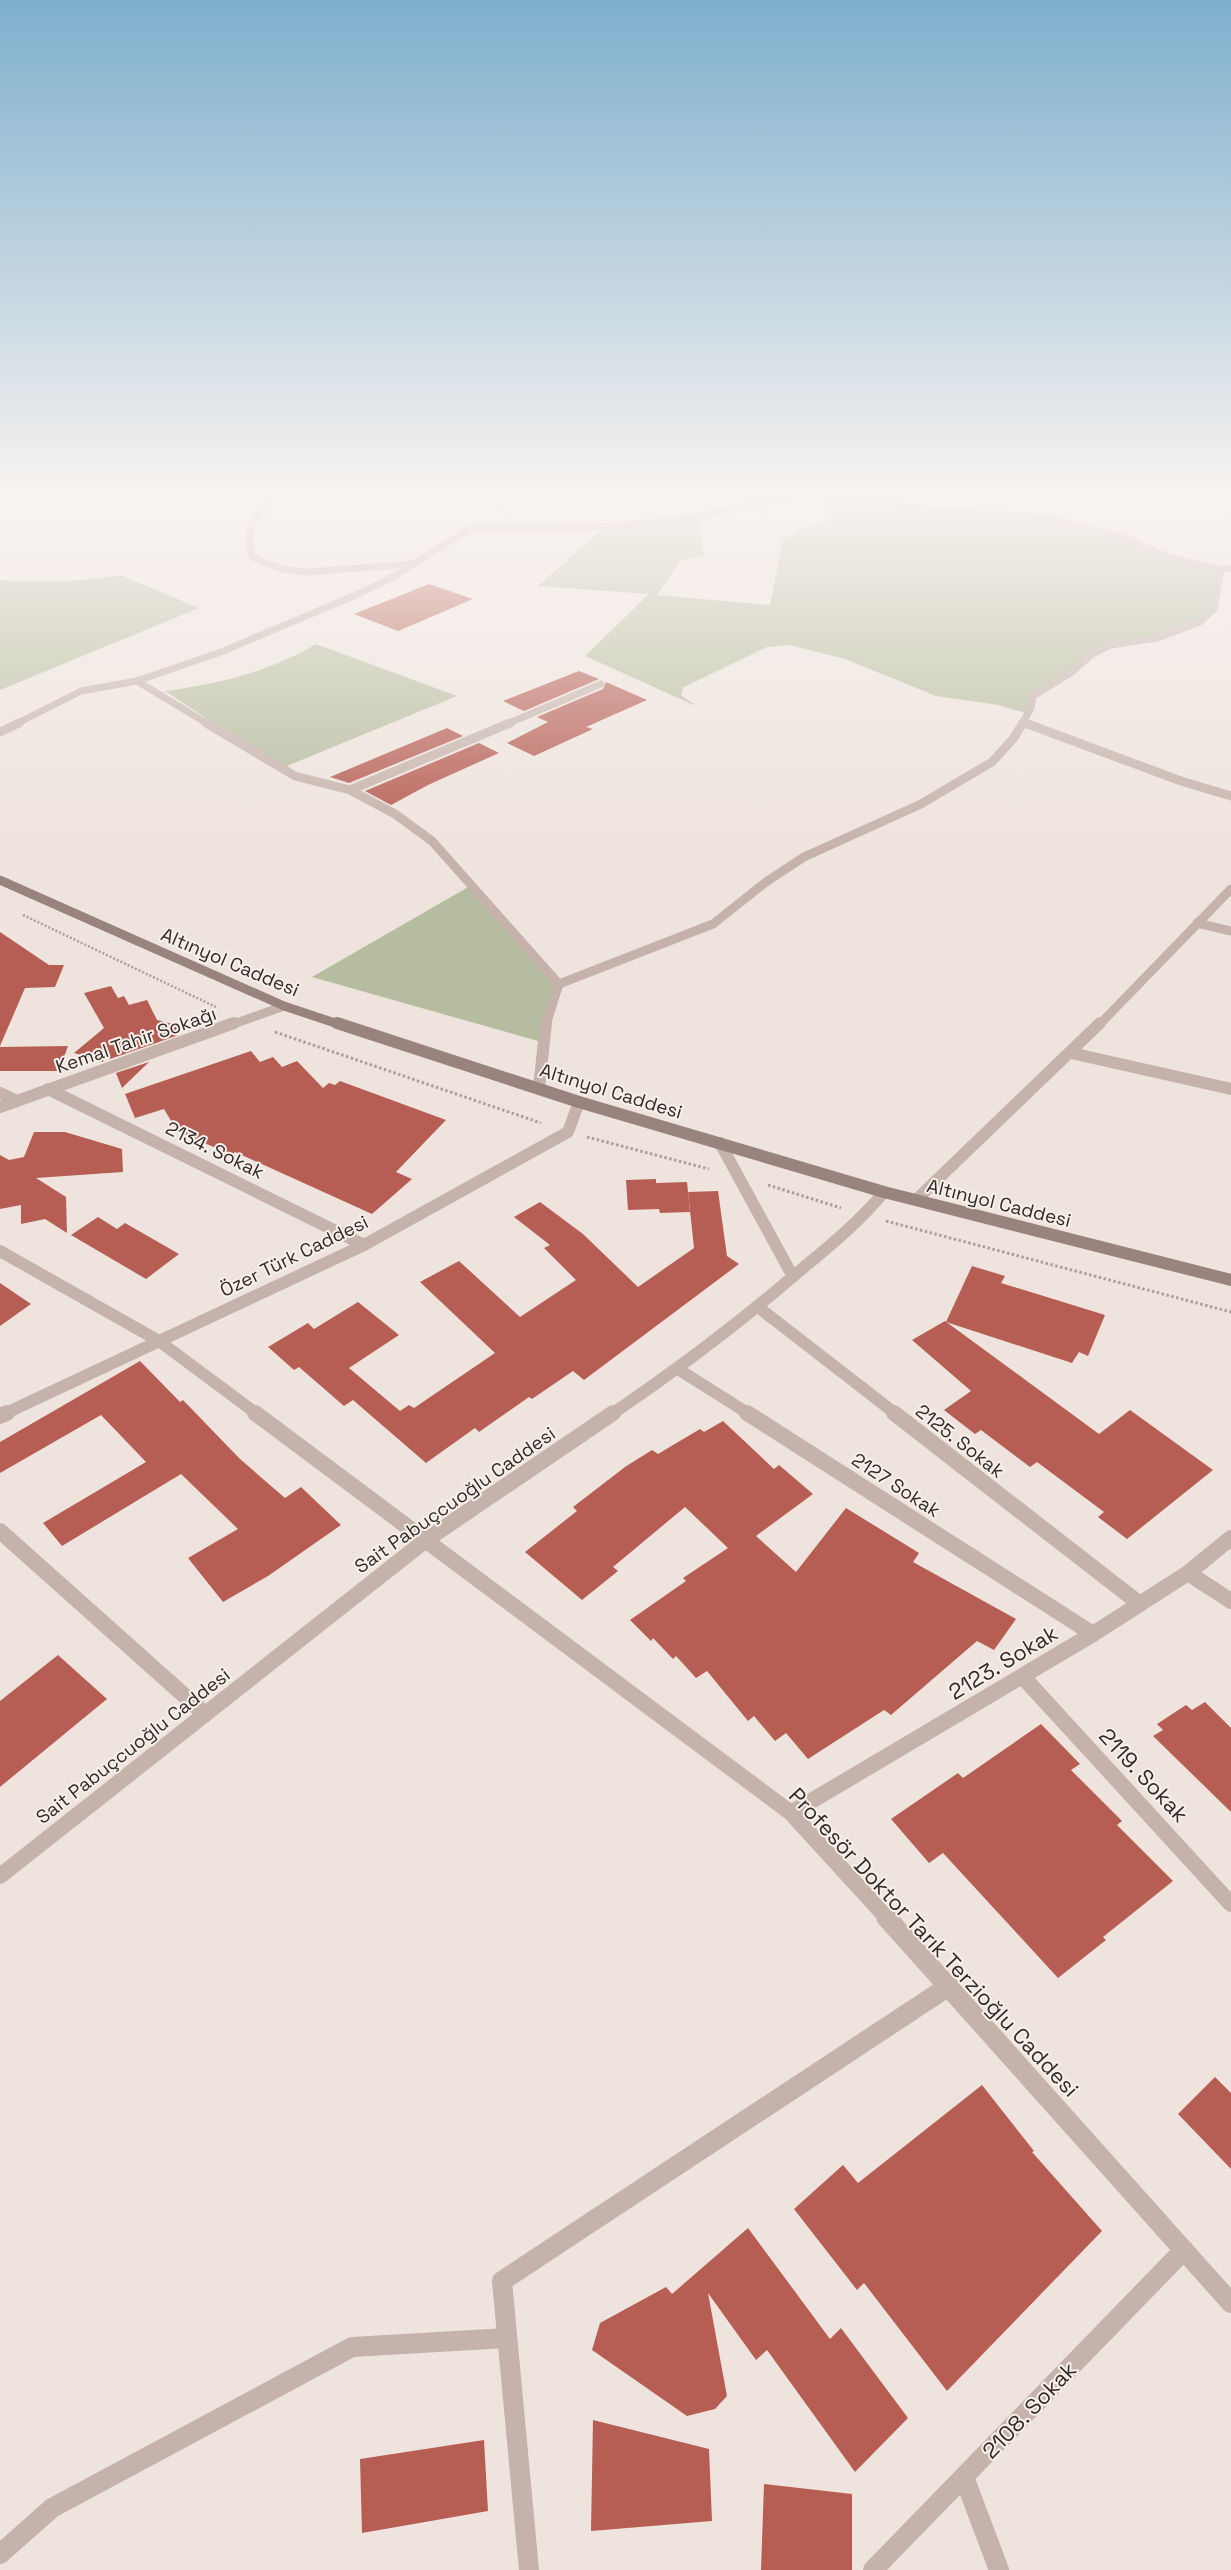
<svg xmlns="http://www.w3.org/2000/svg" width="1231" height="2570" viewBox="0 0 1231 2570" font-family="'Space Grotesk',sans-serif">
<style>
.green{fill:#b6bc9f}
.building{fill:#b65e54}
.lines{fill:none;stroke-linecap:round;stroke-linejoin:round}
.path-far2{stroke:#b19d95;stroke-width:2;stroke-dasharray:1 1;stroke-linecap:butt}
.path-far1{stroke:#b19d95;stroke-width:2.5;stroke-dasharray:2 2;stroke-linecap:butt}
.path{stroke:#b19d95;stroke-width:3;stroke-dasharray:2.5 2.5;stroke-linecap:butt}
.street-far4{stroke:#c5b3ab;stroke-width:7}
.street-far3{stroke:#c5b3ab;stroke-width:9}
.street-far2{stroke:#c5b3ab;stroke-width:12}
.street-far1{stroke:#c5b3ab;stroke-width:16}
.street{stroke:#c5b3ab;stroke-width:20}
.secondary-far1{stroke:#99837d;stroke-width:9}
.secondary{stroke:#99837d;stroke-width:12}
.labels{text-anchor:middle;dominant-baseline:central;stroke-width:4;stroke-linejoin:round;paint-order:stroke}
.street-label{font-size:19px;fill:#342b29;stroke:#f7efe9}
.near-street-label{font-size:22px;fill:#342b29;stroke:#f7efe9}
</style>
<rect width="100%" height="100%" fill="#efe4dd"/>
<g class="green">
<polygon points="819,498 991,513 1082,526 1144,548 1221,570 1214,609 1186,629 1110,645 1033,696 1028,714 999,705 936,696 845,659 789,645 767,647 684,687 681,695 696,706 585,656 649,594 538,586 606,526 696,516 699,521 704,556 681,560 657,595 770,605 783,539 797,534 802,528 821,524 836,514"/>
<path d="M120,575L199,608L0,690V580C40,583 80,582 120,575Z"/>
<path d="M316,644L457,696L282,768L165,691C218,684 269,672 316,644Z"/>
<polygon points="470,886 559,984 545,1043 312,977"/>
</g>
<g class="building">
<polygon points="429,584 473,599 398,631 354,614"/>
<polygon points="579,671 599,679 524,711 503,701"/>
<polygon points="606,682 647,700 586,727 593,729 534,756 507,743 548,722 537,717 603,689"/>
<polygon points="447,728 463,736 349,783 330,777"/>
<polygon points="479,743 499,753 428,785 391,805 365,791"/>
<polygon points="0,932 49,965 64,965 55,987 25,988 0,1046"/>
<polygon points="111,986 118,998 124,996 129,1005 147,1000 157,1020 185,1027 176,1036 110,1059 107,1052 103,1062 74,1053 104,1028 84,993"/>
<polygon points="68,1046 59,1071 0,1071 0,1047"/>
<polygon points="251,1051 260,1062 273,1057 282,1067 297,1061 323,1088 329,1083 335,1085 340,1081 446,1120 396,1172 412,1179 372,1214 235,1152 232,1155 177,1131 164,1109 135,1118 125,1094"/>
<polygon points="149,1062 122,1088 116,1073"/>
<polygon points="34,1132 65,1132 122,1149 123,1172 36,1178 66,1197 67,1233 45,1219 21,1224 21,1205 0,1209 0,1155 9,1160 24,1157"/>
<polygon points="656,1179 656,1183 687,1182 690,1212 660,1213 659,1209 628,1210 626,1180"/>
<polygon points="718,1191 727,1256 739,1264 584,1380 573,1371 532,1399 529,1397 479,1432 475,1428 426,1463 353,1400 344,1406 299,1367 294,1370 268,1347 308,1323 314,1329 358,1302 399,1335 349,1368 400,1411 409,1405 414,1408 495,1353 420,1282 459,1261 520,1317 576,1280 544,1248 550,1245 514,1217 540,1202 583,1234 638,1287 694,1248 688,1192"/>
<polygon points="98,1217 117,1229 125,1223 179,1254 146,1279 71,1235"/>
<polygon points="972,1266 1005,1276 1001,1283 1105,1315 1088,1356 1079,1352 1072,1363 946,1322"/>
<polygon points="0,1283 31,1304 0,1326"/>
<polygon points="945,1321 1099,1434 1130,1410 1213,1470 1127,1539 1098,1517 1104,1512 1037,1462 1030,1467 981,1430 975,1434 944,1410 971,1391 912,1340"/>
<polygon points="140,1361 180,1402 183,1400 240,1459 285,1498 301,1487 341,1525 268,1576 223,1602 188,1558 238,1529 181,1474 62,1546 43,1523 146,1462 101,1415 0,1473 0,1442"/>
<polygon points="723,1421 774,1469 779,1465 813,1494 756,1536 796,1572 846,1508 919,1553 913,1562 1016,1619 994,1650 977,1641 891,1715 884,1710 808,1759 786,1733 775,1741 754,1716 748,1721 707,1671 696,1678 676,1656 673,1659 653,1638 651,1641 630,1620 686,1581 683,1578 728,1548 685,1507 613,1567 618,1571 582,1600 525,1552 577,1511 573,1507 625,1467 652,1450 658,1454 700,1429 704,1432"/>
<polygon points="58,1655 107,1699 0,1787 0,1701"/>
<polygon points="1205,1702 1231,1728 1231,1812 1153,1736 1163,1730 1157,1724 1186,1705 1192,1710"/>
<polygon points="1041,1724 1080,1764 1071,1770 1122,1821 1117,1825 1173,1881 1103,1937 1106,1940 1058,1978 943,1853 929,1863 891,1819 958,1773 963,1778"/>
<polygon points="1215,2077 1231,2093 1231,2169 1178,2114"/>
<polygon points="982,2085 1034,2151 1032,2152 1102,2231 947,2391 864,2283 857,2290 794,2209 843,2165 858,2183"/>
<polygon points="748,2228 830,2339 841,2328 908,2418 855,2472 767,2350 756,2360 708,2293 727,2396 715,2409 687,2416 592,2350 600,2323 666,2287 672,2294"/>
<polygon points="593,2420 709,2449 712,2521 591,2531"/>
<polygon points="484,2440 488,2511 362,2533 360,2459"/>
<polygon points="764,2484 852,2494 852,2570 761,2570"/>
</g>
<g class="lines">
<polyline class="path-far2" points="495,510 520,491"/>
<polyline class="path-far1" points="23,915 216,1007"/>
<g class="path">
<polyline points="275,1032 541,1123"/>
<polyline points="587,1137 709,1169"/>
<polyline points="768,1185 841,1208"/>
<polyline points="886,1221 1231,1312"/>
</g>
<g class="street-far4">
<path d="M270,491C262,524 243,516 252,557L282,569L307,572L413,564"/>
<polyline points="137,681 221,652 356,595 391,578 470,529 558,529 613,526 681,520 755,504 799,498 852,497 927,510 1041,517 1121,537 1171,558 1221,570 1231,568"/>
<polyline points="1023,722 1028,724"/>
<polyline points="16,724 81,691 137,681 208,724"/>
<polyline points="507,724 601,684"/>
<polyline points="1022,724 1031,708 1033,696 1072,672 1091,655 1110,645 1158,638 1200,622 1214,609 1221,570"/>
</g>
<g class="street-far3">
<polyline points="206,723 295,776 350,790 395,814 432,841 559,984"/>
<polyline points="1025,723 1181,781 1231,796"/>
<polyline points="0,732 19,723"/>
<polyline points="350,790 510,723"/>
<polyline points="1197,923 1231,931"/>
<polyline points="231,1025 284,1006"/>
<polyline points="546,1025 559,984 713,924 766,882 804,857 921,804 992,762 1013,739 1023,723"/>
<polyline points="1099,1025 1231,889"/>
</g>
<g class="street-far2">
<polyline points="1071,1053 1231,1089"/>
<polyline points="539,1088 546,1023"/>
<polyline points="48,1089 364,1245"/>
<polyline points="0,1093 15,1100"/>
<polyline points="0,1107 234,1023"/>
<polyline points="720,1143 792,1275"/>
<polyline points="916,1200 1100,1023"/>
<polyline points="0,1251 159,1341 257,1414"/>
<polyline points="758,1307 896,1414"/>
<polyline points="678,1369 749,1414"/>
<polyline points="4,1414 364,1245 568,1132 579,1102"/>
<path d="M612,1414C678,1369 742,1321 803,1268C832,1244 860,1221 884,1192"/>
</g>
<g class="street-far1">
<polyline points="255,1413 791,1813 887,1918"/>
<polyline points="747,1413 1093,1634"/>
<polyline points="894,1413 1140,1604"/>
<polyline points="0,1416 7,1413"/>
<polyline points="0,1531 205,1714"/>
<polyline points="1188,1573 1231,1601"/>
<polyline points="1023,1677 1231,1904"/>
<polyline points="791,1813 1093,1634 1188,1573 1231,1538"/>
<polyline points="0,1876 426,1540 613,1413"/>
</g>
<g class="street">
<polyline points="886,1917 1231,2303"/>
<polyline points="964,2477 999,2570"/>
<polyline points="0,2554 52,2508 352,2347 507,2338"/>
<polyline points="529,2570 502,2281 949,1986"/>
<polyline points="873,2570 1184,2250"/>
</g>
<polyline class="secondary-far1" points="0,880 284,1006 341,1025"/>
<polyline class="secondary" points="337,1023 579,1102 884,1192 1231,1280"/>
</g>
<linearGradient id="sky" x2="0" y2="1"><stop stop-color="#7eafcd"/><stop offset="0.58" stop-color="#f8f3f0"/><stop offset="1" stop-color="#f8f3f0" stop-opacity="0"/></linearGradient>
<rect width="1231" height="851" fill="url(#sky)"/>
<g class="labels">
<g class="street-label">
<text transform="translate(230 962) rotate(23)">Altınyol Caddesi</text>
<text transform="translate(136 1040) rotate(-19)">Kemal Tahir Sokağı</text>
<text transform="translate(611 1091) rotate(17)">Altınyol Caddesi</text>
<text transform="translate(215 1150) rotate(26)">2134. Sokak</text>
<text transform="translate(999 1203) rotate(14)">Altınyol Caddesi</text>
<text transform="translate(294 1256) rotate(-26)">Özer Türk Caddesi</text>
<text transform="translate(960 1441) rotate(38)">2125. Sokak</text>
<text transform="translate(896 1485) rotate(33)">2127 Sokak</text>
<text transform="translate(455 1500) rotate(-35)">Sait Pabuçcuoğlu Caddesi</text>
<text transform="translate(133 1746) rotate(-38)">Sait Pabuçcuoğlu Caddesi</text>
</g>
<g class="near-street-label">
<text transform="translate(1003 1662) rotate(-31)">2123. Sokak</text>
<text transform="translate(1144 1775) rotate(47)">2119. Sokak</text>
<text transform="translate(934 1942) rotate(47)">Profesör Doktor Tarık Terzioğlu Caddesi</text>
<text transform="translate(1029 2410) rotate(-46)">2108. Sokak</text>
</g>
</g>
</svg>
